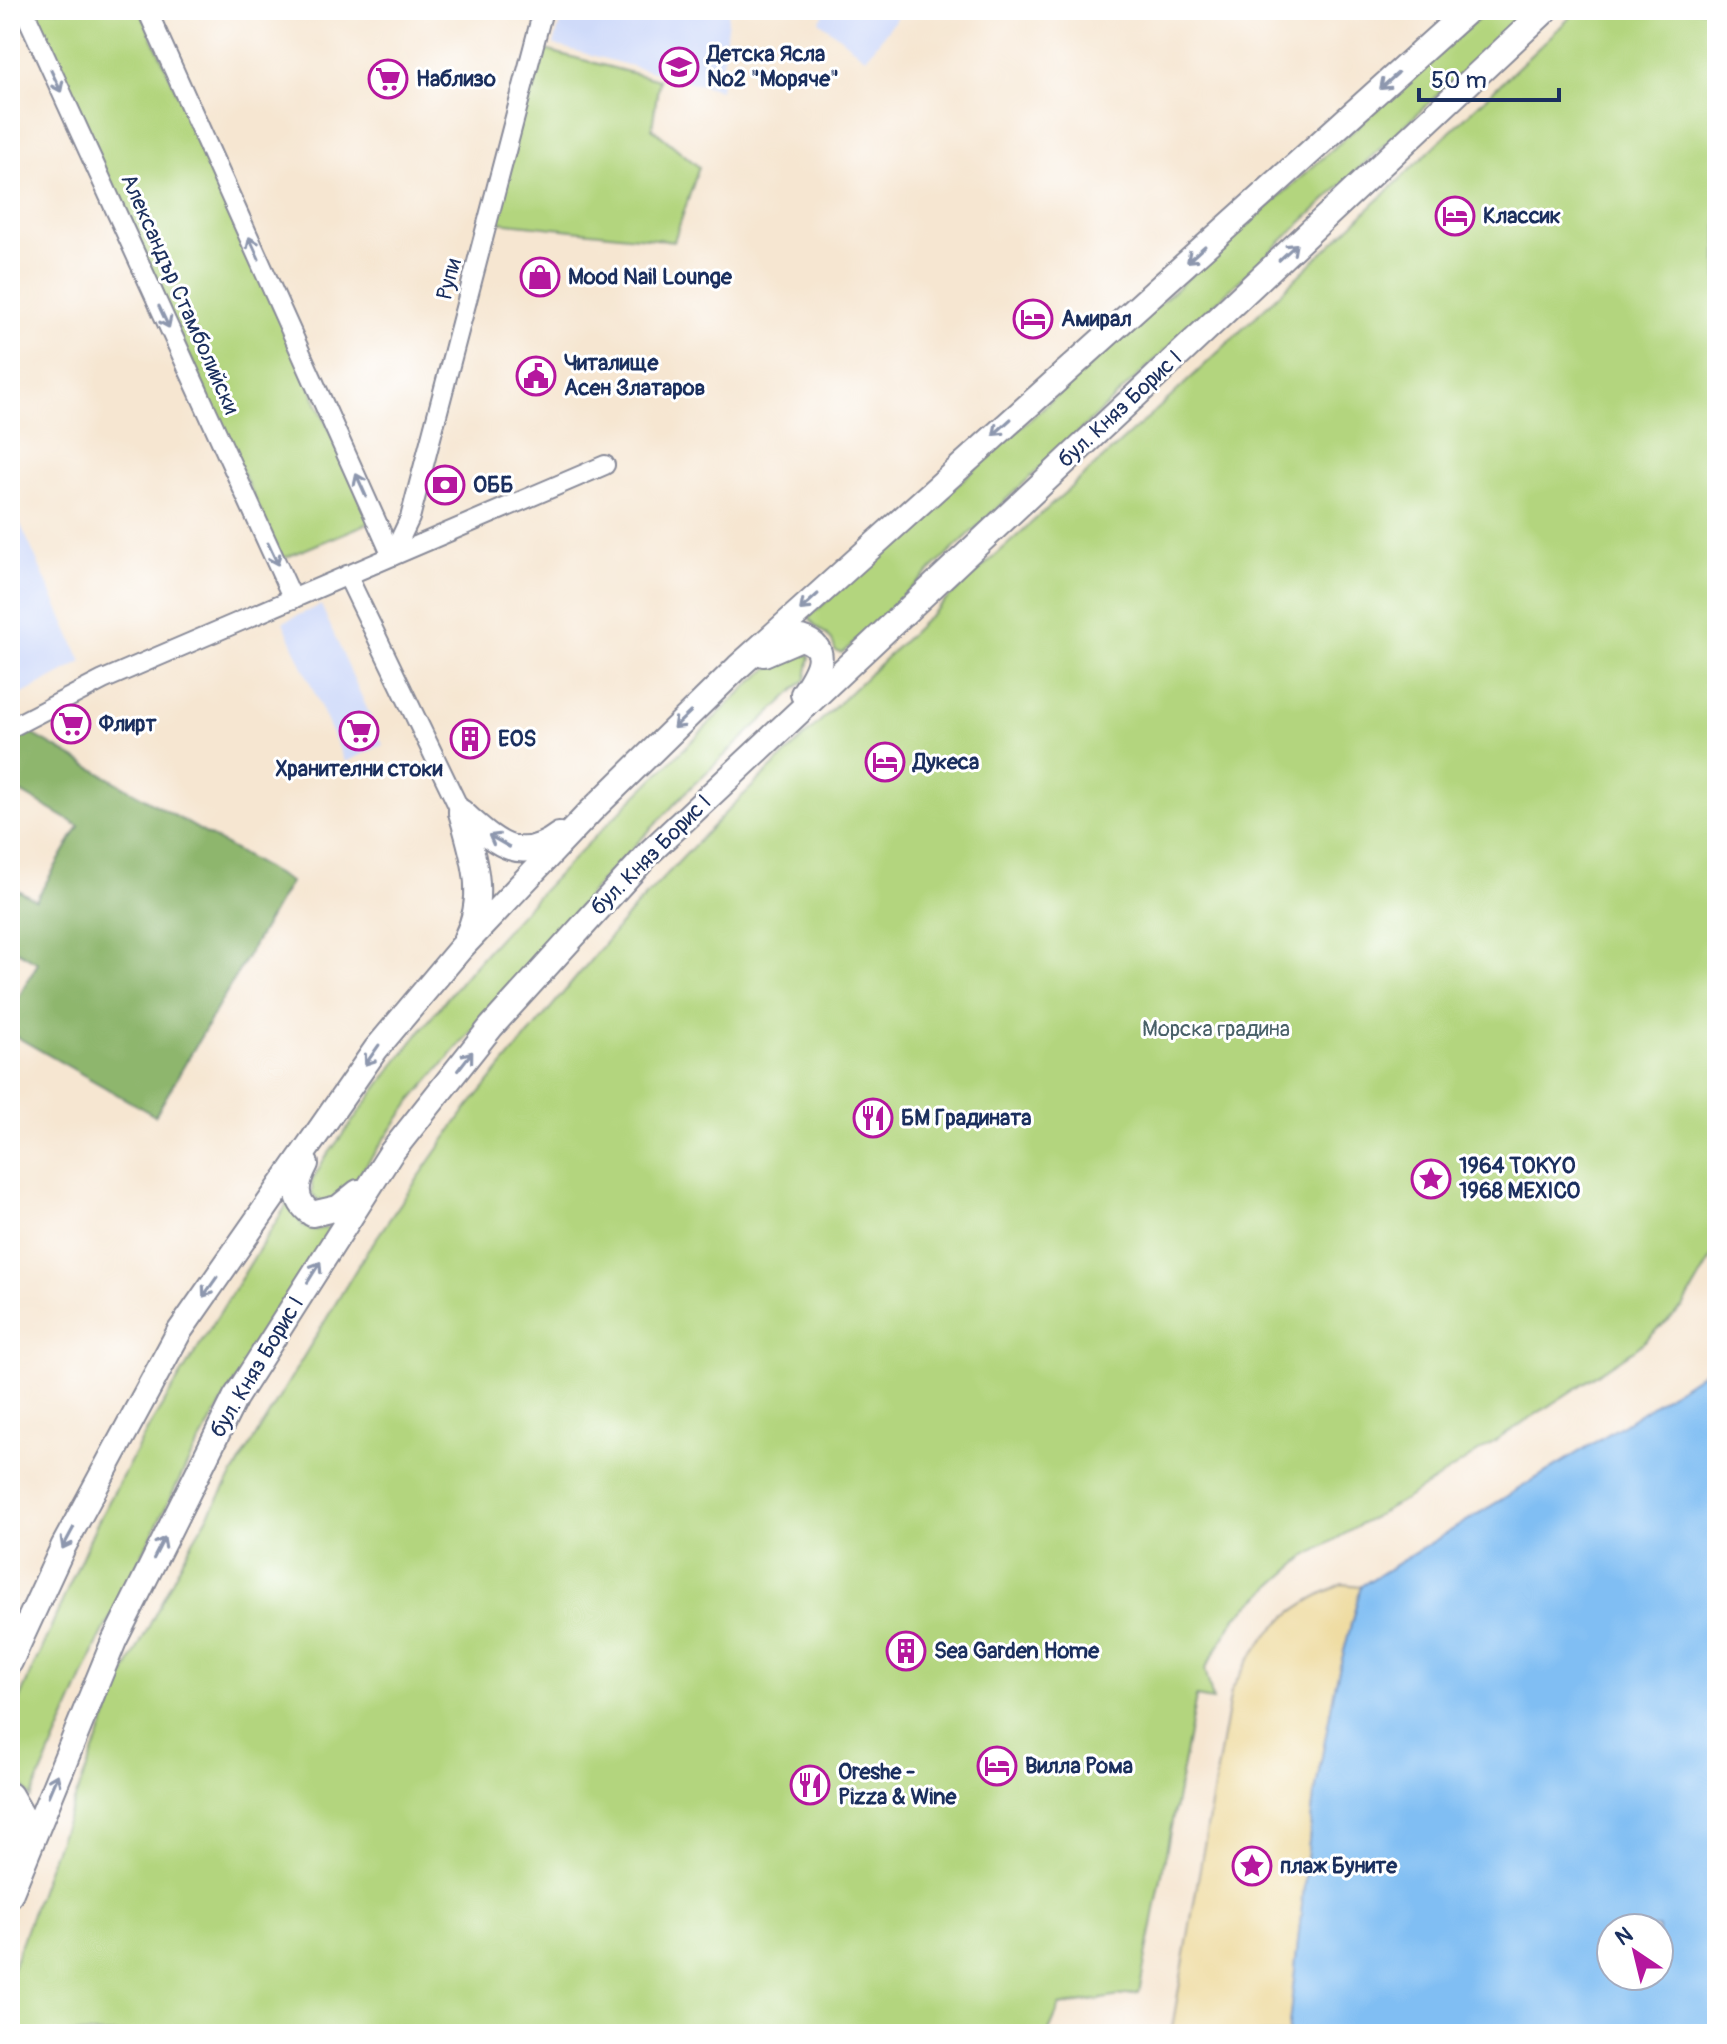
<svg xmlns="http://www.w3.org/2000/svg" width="1727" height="2044" viewBox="0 0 1727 2044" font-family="Pangolin,sans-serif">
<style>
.built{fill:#cfdaf9}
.green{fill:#b3d57e;stroke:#67826e;stroke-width:2}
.forest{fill:#8eb66d;stroke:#547266;stroke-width:2}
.sand{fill:#eeda9e;stroke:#84847e;stroke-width:2}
.water{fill:#80bef3;stroke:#4e76a8;stroke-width:2;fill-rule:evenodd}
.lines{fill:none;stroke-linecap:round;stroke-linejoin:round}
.minor-casing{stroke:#888a98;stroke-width:22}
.major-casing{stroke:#888a98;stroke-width:28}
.minor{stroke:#fff;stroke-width:18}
.major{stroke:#fff;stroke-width:24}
.oneway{stroke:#8d97ae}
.labels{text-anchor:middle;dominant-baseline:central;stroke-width:6;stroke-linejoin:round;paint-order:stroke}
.poi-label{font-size:22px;font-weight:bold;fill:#1b2f5e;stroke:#fff;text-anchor:start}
.street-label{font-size:22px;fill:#1b2f5e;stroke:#fff}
.park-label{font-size:22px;fill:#496168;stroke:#fff}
</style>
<rect width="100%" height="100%" fill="#fff"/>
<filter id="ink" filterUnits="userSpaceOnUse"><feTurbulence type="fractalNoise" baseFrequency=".0125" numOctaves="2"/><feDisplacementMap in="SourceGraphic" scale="16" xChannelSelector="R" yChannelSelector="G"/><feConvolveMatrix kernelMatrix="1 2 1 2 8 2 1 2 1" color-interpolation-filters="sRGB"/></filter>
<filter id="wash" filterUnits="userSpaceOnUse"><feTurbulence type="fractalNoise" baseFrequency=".006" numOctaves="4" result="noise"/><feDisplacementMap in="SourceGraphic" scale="32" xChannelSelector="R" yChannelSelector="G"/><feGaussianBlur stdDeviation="1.8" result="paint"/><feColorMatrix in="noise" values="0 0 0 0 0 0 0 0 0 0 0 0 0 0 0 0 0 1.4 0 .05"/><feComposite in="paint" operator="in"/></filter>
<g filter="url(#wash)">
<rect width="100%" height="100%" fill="#f6e6d1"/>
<g class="built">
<polygon points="563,10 729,10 720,90 554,45"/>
<polygon points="827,10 903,10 866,58 819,21"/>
<polygon points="10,500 82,662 10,701"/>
<polygon points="321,605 383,745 345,762 283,622"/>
</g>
<g class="green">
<polygon points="32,10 140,10 371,522 282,559"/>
<path d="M1488,10H1528L848,648L842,653L835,651C833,632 816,632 809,617Z"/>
<polygon points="1578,10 1717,10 1717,1248 1683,1307 1637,1348 1422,1489 1305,1557 1236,1617 1205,1669 1213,1700 1196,1697 1139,1993 1060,2006 1048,2034 10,2034 10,1975 50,1862 125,1673 190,1546 364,1256 464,1112 630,913 730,808 946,600 1172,396"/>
<polygon points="534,47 659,80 652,128 699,167 674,241 488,221"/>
<path d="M802,651L810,656L806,679L692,786L602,880L412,1100L342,1199L321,1203L312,1194V1181L323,1161C376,1090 428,1017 487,951C553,877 624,807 695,738C717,716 772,655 802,651Z"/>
<polygon points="289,1201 302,1225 313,1230 335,1227 226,1396 190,1459 99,1640 31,1798 20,1781 10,1775 10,1720 95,1527 149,1427"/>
</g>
<polygon class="forest" points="29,732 290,882 155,1116 10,1033 10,1012 38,963 10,947 10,886 36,900 79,826 10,786 10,746"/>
<path class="sand" d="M1343,1584L1361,1586L1336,1682L1313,1804L1288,2034H1171L1231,1691C1260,1636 1285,1608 1343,1584Z"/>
<path class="water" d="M1717,1358V2034H1288L1313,1804L1336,1682L1361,1586L1621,1426L1705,1371ZM1611,1928H1659V1976H1611Z"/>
</g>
<g filter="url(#ink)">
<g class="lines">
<defs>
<g id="minor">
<polyline points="24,10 293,599"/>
<polyline points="147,10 392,556"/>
<polyline points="392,556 410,518 543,10"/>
<polyline points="347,575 461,812"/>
<polyline points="10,728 103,680 605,465"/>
</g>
<g id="major">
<path d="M764,654L801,638C834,648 816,674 803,694"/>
<path d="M461,812C494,840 517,867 559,835"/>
<path d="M461,812C473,856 488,895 466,938"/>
<path d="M306,1164C296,1183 292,1200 312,1214L338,1208L358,1192"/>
<polyline points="10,1662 63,1547 179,1332 376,1049 461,948 590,812 738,667 1468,10"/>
<polyline points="10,1795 22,1816 23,1846"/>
<polyline points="10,1895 114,1641 235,1398 391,1153 491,1027 650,852 1546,10"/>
</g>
</defs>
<use href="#minor" class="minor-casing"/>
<use href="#major" class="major-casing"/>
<use href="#minor" class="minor"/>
<use href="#major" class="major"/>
</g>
<defs><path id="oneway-shaft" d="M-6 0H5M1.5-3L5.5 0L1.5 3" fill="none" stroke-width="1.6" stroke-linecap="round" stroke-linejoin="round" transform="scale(2)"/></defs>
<g class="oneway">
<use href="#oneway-shaft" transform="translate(56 81) rotate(65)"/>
<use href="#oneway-shaft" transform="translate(1389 81) rotate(138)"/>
<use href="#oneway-shaft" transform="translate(254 248) rotate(-114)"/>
<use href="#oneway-shaft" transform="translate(1288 252) rotate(-43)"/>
<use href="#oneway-shaft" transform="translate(1196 254) rotate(138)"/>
<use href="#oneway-shaft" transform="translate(164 317) rotate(65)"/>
<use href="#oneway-shaft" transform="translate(1002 427) rotate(138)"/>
<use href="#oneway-shaft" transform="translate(361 485) rotate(-114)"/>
<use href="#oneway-shaft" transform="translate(273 554) rotate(65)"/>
<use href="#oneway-shaft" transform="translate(809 602) rotate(138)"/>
<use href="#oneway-shaft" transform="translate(682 720) rotate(136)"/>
<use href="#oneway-shaft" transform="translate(499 841) rotate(-150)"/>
<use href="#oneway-shaft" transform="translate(372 1055) rotate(125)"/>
<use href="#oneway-shaft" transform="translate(465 1061) rotate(-52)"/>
<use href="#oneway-shaft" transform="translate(314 1272) rotate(-58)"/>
<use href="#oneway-shaft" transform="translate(210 1287) rotate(125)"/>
<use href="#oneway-shaft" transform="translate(68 1538) rotate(118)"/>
<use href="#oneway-shaft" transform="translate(159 1548) rotate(-63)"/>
<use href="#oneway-shaft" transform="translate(53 1785) rotate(-67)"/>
</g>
</g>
<defs>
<symbol id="school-ring" viewBox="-11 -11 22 22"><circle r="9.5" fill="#fff" stroke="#b5179e" stroke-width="1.5"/><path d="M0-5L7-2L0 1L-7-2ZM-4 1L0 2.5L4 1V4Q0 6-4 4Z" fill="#b5179e"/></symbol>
<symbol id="supermarket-ring" viewBox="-11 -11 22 22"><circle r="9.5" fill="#fff" stroke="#b5179e" stroke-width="1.5"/><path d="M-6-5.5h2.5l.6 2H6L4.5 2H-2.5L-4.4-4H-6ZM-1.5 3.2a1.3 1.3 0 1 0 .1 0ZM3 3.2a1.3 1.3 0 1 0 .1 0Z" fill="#b5179e"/></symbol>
<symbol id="hotel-ring" viewBox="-11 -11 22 22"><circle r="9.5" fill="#fff" stroke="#b5179e" stroke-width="1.5"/><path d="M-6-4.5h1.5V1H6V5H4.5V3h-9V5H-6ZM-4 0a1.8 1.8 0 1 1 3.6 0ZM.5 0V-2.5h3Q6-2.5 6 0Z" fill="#b5179e"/></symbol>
<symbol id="shop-ring" viewBox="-11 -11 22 22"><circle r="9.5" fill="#fff" stroke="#b5179e" stroke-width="1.5"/><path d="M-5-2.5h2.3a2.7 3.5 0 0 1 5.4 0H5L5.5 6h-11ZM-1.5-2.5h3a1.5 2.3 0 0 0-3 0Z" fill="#b5179e"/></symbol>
<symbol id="civic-ring" viewBox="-11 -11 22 22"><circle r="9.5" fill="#fff" stroke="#b5179e" stroke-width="1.5"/><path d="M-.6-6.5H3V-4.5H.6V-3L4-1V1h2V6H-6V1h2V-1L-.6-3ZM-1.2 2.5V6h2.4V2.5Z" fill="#b5179e"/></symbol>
<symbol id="bank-ring" viewBox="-11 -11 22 22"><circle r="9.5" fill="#fff" stroke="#b5179e" stroke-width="1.5"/><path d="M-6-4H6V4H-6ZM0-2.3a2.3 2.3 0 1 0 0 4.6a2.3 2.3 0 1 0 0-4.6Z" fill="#b5179e"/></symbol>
<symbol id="building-ring" viewBox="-11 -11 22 22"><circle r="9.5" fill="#fff" stroke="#b5179e" stroke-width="1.5"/><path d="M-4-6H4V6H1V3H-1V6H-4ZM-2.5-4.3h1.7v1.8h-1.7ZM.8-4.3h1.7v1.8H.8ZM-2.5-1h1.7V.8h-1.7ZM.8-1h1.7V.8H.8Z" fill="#b5179e"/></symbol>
<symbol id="restaurant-ring" viewBox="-11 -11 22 22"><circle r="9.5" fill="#fff" stroke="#b5179e" stroke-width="1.5"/><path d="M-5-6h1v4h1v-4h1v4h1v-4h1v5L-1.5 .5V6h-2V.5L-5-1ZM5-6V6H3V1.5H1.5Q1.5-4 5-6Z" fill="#b5179e"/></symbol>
<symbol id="sight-ring" viewBox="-11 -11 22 22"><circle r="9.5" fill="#fff" stroke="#b5179e" stroke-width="1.5"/><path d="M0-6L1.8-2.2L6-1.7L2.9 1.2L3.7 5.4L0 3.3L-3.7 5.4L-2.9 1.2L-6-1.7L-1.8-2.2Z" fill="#b5179e"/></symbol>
</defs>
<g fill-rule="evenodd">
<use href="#school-ring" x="657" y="45" width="44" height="44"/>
<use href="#supermarket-ring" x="366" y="57" width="44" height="44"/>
<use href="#hotel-ring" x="1433" y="194" width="44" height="44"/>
<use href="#shop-ring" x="518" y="255" width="44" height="44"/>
<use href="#hotel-ring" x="1011" y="297" width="44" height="44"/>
<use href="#civic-ring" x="514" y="354" width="44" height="44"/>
<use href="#bank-ring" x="423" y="463" width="44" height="44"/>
<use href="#supermarket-ring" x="49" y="702" width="44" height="44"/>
<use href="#supermarket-ring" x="337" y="709" width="44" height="44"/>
<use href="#building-ring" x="448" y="717" width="44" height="44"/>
<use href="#hotel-ring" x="863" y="740" width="44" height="44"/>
<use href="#restaurant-ring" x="851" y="1096" width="44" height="44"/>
<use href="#sight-ring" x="1409" y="1157" width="44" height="44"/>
<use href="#building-ring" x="884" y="1629" width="44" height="44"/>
<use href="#hotel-ring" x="975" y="1744" width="44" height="44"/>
<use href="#restaurant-ring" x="788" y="1763" width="44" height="44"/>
<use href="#sight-ring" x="1230" y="1844" width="44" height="44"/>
</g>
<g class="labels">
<g class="poi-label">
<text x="707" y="54">Детска Ясла<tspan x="707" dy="25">№2 "Моряче"</tspan></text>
<text x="416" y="79">Наблизо</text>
<text x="1483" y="216">Классик</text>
<text x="568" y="277">Mood Nail Lounge</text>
<text x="1061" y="319">Амирал</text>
<text x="564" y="363">Читалище<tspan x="564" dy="25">Асен Златаров</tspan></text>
<text x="473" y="485">ОББ</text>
<text x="99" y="724">Флирт</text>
<text x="498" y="739">EOS</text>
<text x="913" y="762">Дукеса</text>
<text x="359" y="769" text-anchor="middle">Хранителни стоки</text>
<text x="901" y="1118">БМ Градината</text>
<text x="1459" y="1166">1964 TOKYO<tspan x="1459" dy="25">1968 MEXICO</tspan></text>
<text x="934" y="1651">Sea Garden Home</text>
<text x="1025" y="1766">Вилла Рома</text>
<text x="838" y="1772">Oreshe -<tspan x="838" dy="25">Pizza &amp; Wine</tspan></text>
<text x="1280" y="1866">плаж Буните</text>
</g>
<g class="street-label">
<text transform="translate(449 279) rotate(-76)">Рупи</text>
<text transform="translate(180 294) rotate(66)">Александър Стамболийски</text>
<text transform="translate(1120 409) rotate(-43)">бул. Княз Борис I</text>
<text transform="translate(651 855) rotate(-45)">бул. Княз Борис I</text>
<text transform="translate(257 1367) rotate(-59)">бул. Княз Борис I</text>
</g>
<g class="park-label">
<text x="1216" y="1029">Морска градина</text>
</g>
</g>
<rect width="1727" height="2044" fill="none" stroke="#fff" stroke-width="40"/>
<g transform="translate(1635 1952) rotate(325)"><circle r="38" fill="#ffffff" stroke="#a4acbf" stroke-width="2"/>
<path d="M0-6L14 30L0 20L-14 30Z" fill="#b5179e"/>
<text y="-12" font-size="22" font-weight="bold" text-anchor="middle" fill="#1b2f5e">N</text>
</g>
<path d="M1419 88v12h140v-12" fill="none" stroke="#1b2f5e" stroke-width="4"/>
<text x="1431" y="88" font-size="24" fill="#1b2f5e" stroke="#ffffff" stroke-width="6" paint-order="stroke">50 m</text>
</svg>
